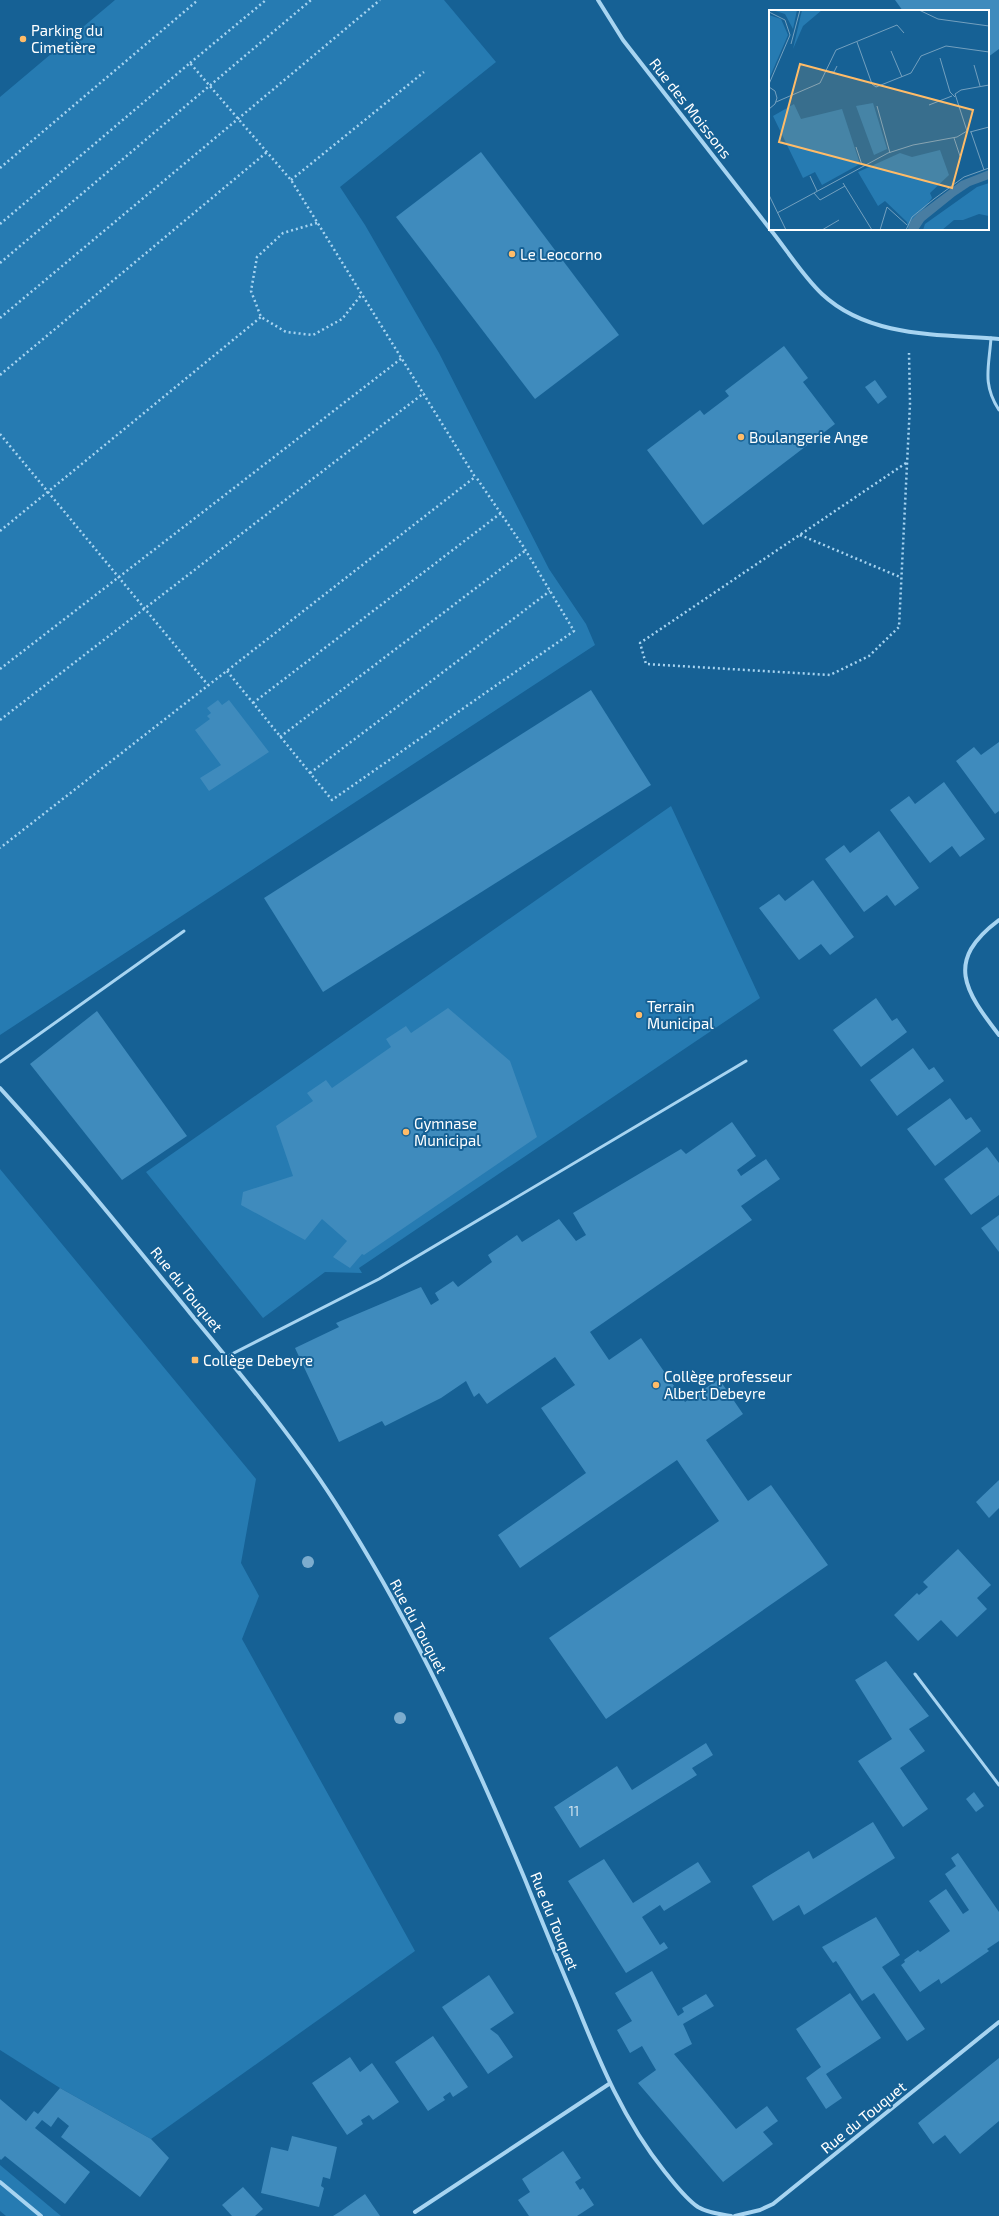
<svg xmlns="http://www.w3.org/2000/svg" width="999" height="2216" viewBox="0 0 999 2216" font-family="'Exo 2',sans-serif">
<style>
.green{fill:#267bb2}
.building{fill:#3f8bbd}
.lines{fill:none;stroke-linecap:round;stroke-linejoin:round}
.path{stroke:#a7d4f1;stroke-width:2.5;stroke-dasharray:2 3;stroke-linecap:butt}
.service{stroke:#a7d4f1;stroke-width:3}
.minor{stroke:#a7d4f1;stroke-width:4}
.tree{fill:#7cacce}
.poi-dot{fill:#ffbc68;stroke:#166195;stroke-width:1.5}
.labels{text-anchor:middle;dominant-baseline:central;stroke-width:4;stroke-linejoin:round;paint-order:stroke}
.number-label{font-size:13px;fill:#cfe2ee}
.poi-label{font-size:15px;fill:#fff;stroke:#166195;text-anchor:start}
.street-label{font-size:15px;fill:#fff;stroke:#166195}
.inset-road{fill:none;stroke:#73a0bf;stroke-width:1}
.view{fill:#ffbc68;fill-opacity:0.15;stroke:#ffbc68;stroke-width:2}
.inset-edge{fill:none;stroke:#fff;stroke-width:2}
</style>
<rect width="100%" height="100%" fill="#166195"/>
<g class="green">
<polygon points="115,0 444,0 496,62 340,187 365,225 439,353 549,569 586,624 595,645 0,1035 0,97"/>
<polygon points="671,806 760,998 359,1268 362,1273 325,1272 263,1318 146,1172"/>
<polygon points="0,1169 256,1479 241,1563 259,1596 242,1639 415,1951 151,2139 60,2088 0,2050"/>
<polygon points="0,2165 61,2216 6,2216 0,2211"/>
</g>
<g class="building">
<polygon points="895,0 999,0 999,49 988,57 988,11 903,11"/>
<polygon points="481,152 619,335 535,399 396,217"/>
<polygon points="784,346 808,378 803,382 835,424 703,525 647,450 700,410 704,415 729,396 725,391"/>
<polygon points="875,380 887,397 878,404 865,387"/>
<polygon points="591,690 651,785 323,992 264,898"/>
<polygon points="218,700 222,705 229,700 269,752 209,791 200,778 221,765 195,730 210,719 207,716 211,713 207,708"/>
<polygon points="999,742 999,811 995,814 956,761 974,747 981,755"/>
<polygon points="944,782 985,839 960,857 952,846 930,863 890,810 909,796 915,804"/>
<polygon points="879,831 919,888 895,906 887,895 864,912 825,859 844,845 850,853"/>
<polygon points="813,880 854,937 830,955 821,944 799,960 759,908 779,894 785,901"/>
<polygon points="876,998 892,1021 897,1018 907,1032 861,1067 833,1030"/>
<polygon points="448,1008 510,1061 537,1137 364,1255 362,1254 350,1268 333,1257 347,1241 322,1219 305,1240 241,1205 243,1192 293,1176 276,1126 313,1101 307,1093 326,1080 332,1088 391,1047 386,1039 406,1026 411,1033"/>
<polygon points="97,1011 187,1136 122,1180 30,1064"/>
<polygon points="913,1048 929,1070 934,1067 944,1081 897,1116 870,1080"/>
<polygon points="950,1098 966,1120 971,1117 981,1131 935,1166 907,1129"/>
<polygon points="732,1122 756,1156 737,1170 741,1176 766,1159 780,1179 741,1206 752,1220 590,1332 609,1360 641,1338 685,1402 719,1379 743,1414 706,1440 748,1501 771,1485 828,1565 606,1719 549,1638 719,1521 677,1460 520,1568 498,1535 586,1473 541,1408 575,1385 555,1357 487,1404 479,1393 474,1397 466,1381 441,1398 385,1426 382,1421 339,1442 295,1348 339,1327 336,1323 421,1287 431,1305 439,1300 435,1293 453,1281 458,1287 492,1262 488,1255 517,1235 522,1242 559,1219 576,1241 586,1235 573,1213 681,1149 686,1154"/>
<polygon points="987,1147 999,1163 999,1195 971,1215 944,1179"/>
<polygon points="999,1215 999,1252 981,1228"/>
<polygon points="999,1480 999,1508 989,1518 976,1502"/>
<polygon points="958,1549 991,1585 977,1598 987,1609 957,1637 941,1620 918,1641 894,1615 917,1593 919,1595 928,1587 923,1582"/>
<polygon points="886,1661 929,1716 909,1729 925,1751 900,1768 928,1809 903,1827 858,1761 892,1739 855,1680"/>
<polygon points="706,1743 713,1755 692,1768 697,1775 580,1848 554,1807 617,1766 632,1790"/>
<polygon points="974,1792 984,1806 976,1812 966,1799"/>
<polygon points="873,1822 895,1858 804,1915 799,1905 773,1921 752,1886 809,1851 813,1859"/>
<polygon points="958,1853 999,1912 999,1941 987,1949 989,1951 941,1984 939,1979 920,1992 901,1965 905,1962 904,1960 918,1950 920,1952 950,1931 929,1901 946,1889 963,1914 969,1910 945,1874 956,1866 951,1858"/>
<polygon points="604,1859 633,1903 698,1862 711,1882 664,1911 660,1905 642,1917 660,1945 664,1942 668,1948 626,1973 568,1881"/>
<polygon points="876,1917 900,1955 882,1967 925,2029 907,2041 874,1993 862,2001 836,1961 833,1963 822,1947"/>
<polygon points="652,1971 678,2016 684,2012 682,2008 706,1994 714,2006 683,2024 692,2044 674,2054 713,2101 736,2129 767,2106 778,2121 763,2132 773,2144 723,2182 638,2083 656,2070 642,2046 630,2053 617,2030 632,2021 615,1993"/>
<polygon points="489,1975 514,2013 490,2029 498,2035 513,2057 488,2074 442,2007"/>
<polygon points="850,1993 881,2038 826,2074 842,2098 826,2109 806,2078 821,2067 796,2029"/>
<polygon points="433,2036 468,2087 453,2097 450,2092 443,2097 445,2100 428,2111 395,2062"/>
<polygon points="350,2057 360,2072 372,2063 399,2102 373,2120 369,2115 361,2120 363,2124 347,2135 312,2083"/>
<polygon points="999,2058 999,2121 960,2154 945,2135 933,2144 918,2123"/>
<polygon points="60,2088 151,2139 169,2158 140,2197 61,2137 69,2126 58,2117 51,2127 42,2120 35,2128 90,2172 65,2204 5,2156 1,2160 0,2159 0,2099 26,2121 34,2111 38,2114"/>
<polygon points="292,2136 337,2147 330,2179 323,2177 321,2186 324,2188 319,2207 261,2193 271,2147 288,2151"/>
<polygon points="563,2151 581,2178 575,2182 580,2190 583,2188 594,2205 577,2216 529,2216 518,2200 530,2192 522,2179"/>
<polygon points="243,2187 263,2209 255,2216 232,2216 222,2205"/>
<polygon points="365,2194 380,2216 333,2216 341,2211"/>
</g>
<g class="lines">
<g class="path">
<polyline points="190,63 266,0"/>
<polyline points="0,168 198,0"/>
<polyline points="291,180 424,72"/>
<polyline points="317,223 283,233 257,257 251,291 261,317 286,332 313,335 342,319 362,294"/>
<polyline points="0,224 190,63 291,180 475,477 0,848"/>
<polyline points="0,263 311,0"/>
<polyline points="0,318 380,0"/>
<polyline points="0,375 267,152"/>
<polyline points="0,434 208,685"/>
<polyline points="906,463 640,643 646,664 830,675 869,656 899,627 910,404 909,353"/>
<polyline points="0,531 261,317"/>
<polyline points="800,535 900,577"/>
<polyline points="0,669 402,358"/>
<polyline points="227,671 332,800 574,631 523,546 476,477"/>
<polyline points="253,703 501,513"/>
<polyline points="0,720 424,393"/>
<polyline points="280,737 526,550"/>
<polyline points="310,773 550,591"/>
</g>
<g class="service">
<path d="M991,338C989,367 982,384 999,410"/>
<polyline points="0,1062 184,931"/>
<polyline points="226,1357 379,1279 746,1061"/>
<polyline points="915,1674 999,1785"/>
</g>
<g class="minor">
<polyline points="598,0 623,40 770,229"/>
<path d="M770,229C787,250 802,275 822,294C869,338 939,334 999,339"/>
<path d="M999,920C944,961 965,991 999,1035"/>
<path d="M0,1088C67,1161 128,1237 190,1313C244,1378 299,1444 343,1515C415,1629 472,1753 524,1877C541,1919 558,1961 576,2003C600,2063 624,2121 665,2172C675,2184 685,2198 698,2207C708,2213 719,2214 731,2216"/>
<polyline points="0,2182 41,2216"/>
<polyline points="415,2212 609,2084"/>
<polyline points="735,2216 760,2210 773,2204 999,2022"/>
</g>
</g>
<g class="tree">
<circle cx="308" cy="1562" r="6"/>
<circle cx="400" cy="1718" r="6"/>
</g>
<g class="poi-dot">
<circle cx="23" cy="39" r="4"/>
<circle cx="512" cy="254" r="4"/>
<circle cx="741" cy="437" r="4"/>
<circle cx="639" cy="1015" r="4"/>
<circle cx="406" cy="1132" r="4"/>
<rect x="191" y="1356" width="8" height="8" rx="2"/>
<circle cx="656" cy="1385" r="4"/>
</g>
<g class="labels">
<g class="number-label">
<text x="574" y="1811">11</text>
</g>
<g class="poi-label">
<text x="31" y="30">Parking du<tspan x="31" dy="17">Cimetière</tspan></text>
<text x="520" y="254">Le Leocorno</text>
<text x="749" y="437">Boulangerie Ange</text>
<text x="647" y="1006">Terrain<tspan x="647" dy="17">Municipal</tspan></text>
<text x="414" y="1123">Gymnase<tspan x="414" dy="17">Municipal</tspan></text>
<text x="203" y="1360">Collège Debeyre</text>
<text x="664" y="1376">Collège professeur<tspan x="664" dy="17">Albert Debeyre</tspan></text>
</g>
<g class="street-label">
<text transform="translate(691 108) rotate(52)">Rue des Moissons</text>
<text transform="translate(187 1289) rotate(51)">Rue du Touquet</text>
<text transform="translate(419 1626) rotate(62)">Rue du Touquet</text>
<text transform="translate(555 1921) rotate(68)">Rue du Touquet</text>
<text transform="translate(863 2117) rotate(-39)">Rue du Touquet</text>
</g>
</g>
<g transform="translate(769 10)">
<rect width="220" height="220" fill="#166195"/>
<path d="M3,0H28L24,19L16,4ZM33,0H53L34,16L24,39ZM0,5L12,9L19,25L0,69ZM104,93L118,139L105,145L87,96ZM25,94L32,109L73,99L91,154L53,175L46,162L34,168L4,106ZM171,140L180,165L161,183L163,188L139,220L138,212L116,191L109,196L89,162L131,143L143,147ZM220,173V206L210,204L194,210H185L173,220H154L156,214L208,177Z" fill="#267bb2"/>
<path d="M220,160V169L201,176L186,186L155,211L149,220H139L141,212L148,204L192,171Z" fill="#487da2"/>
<path class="inset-road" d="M150,0L169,9L220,16M0,2L16,10L21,25L0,74M88,32L103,74L107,77L142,63L152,46L177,36L220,42M22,34L31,0M122,41L133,67M171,48L181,82L186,87M205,55L211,76M57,61L65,62L68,56M0,77L6,81L8,88L6,94L0,99M7,92L51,73L67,40L128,15L135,23M160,95L183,86M108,96L121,143M198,121L186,84L192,80L220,75M201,122L220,117M202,122L215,160M185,128L191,146M87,137L93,155M41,166L48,181M74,173L103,220M45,183L51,190L76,176M0,185L17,220M8,203L119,143L144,135L188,127L198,121M53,220L70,210M111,220L118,197L138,215M137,220L143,207L165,189L195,167L220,158"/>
<path class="view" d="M31,54L204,100L183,178L10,132Z"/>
<rect width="220" height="220" class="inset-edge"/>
</g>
</svg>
